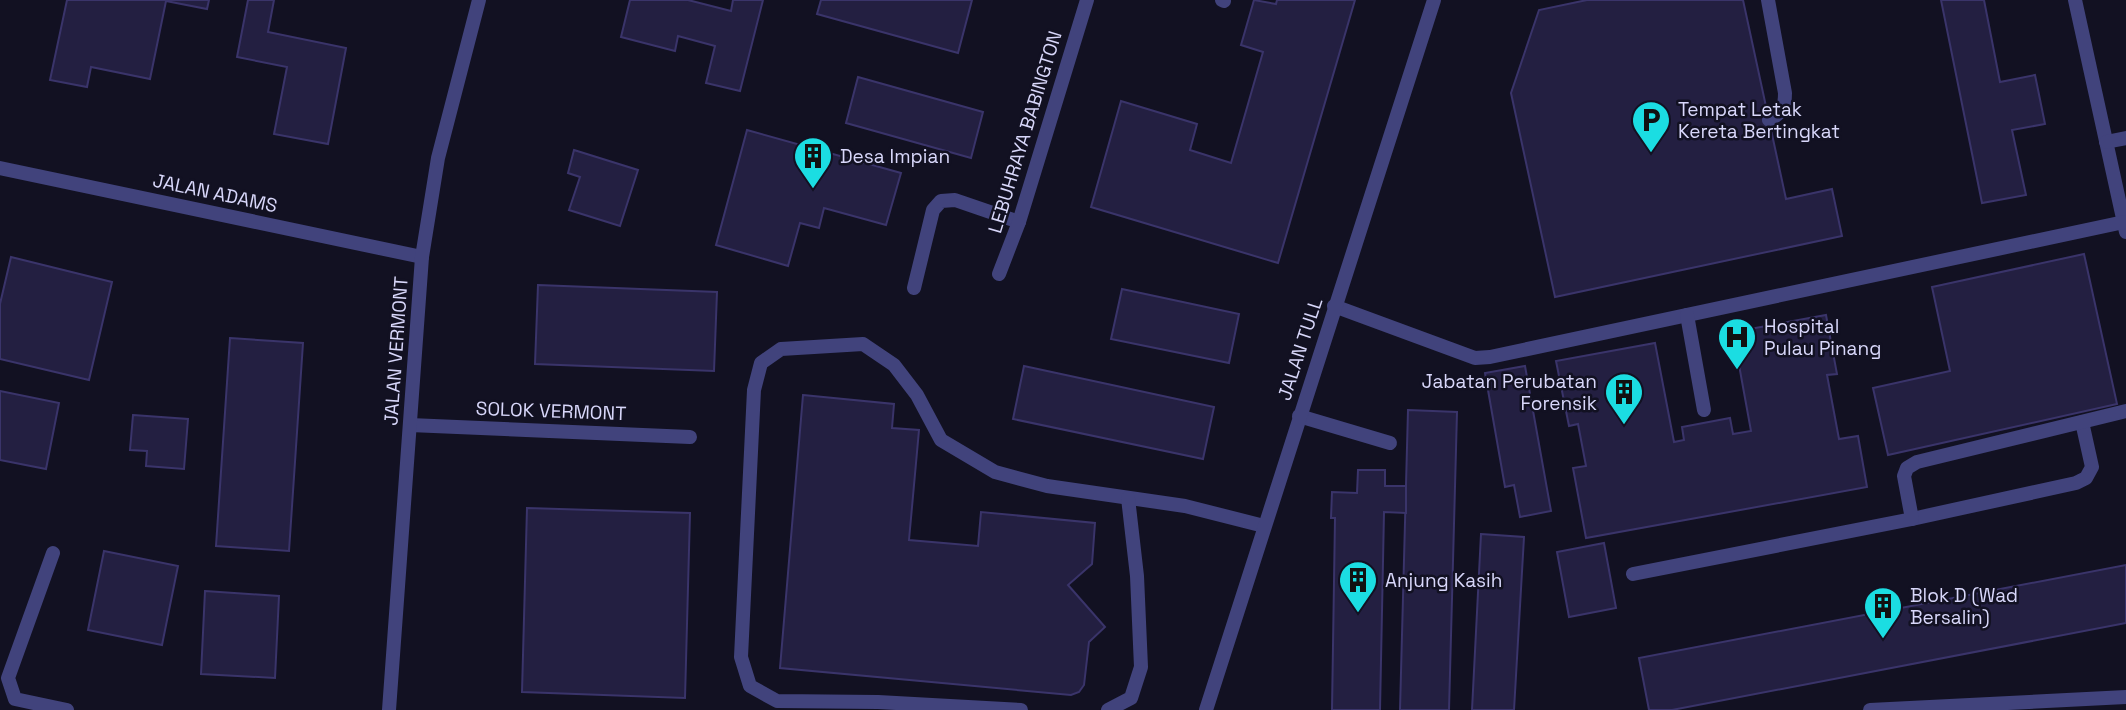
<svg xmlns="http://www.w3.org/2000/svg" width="2126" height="710" viewBox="0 0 2126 710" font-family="'Space Grotesk',sans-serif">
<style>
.building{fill:#231f41;stroke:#3a346a;stroke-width:2}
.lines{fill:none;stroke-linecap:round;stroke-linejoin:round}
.lane{stroke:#41437c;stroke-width:14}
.street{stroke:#41437c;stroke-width:14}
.labels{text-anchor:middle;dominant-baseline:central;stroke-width:5;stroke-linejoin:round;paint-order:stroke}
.poi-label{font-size:19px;fill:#d8d7fa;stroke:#121122;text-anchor:start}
.street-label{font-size:19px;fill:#d8d7fa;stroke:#121122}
</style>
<rect width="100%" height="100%" fill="#121122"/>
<g class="building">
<polygon points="67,0 209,0 207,9 166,1 150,79 91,67 87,87 50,80"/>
<polygon points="248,0 274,0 268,32 346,48 328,144 274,134 287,67 237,57"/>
<polygon points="630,0 688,0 731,11 733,0 763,0 740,91 706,83 715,46 678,36 675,51 621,37"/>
<polygon points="821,0 972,0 958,53 817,14"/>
<polygon points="1254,0 1276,4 1277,0 1355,0 1278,263 1091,207 1121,101 1197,124 1190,150 1231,163 1263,52 1241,45"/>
<polygon points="1587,0 1743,0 1786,199 1832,189 1842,236 1555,297 1511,93 1539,10"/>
<polygon points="1941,0 1984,0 2000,82 2035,75 2045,124 2012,130 2026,195 1982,203"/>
<polygon points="858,77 983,112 971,158 846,123"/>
<polygon points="747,130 901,173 886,225 824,208 819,228 800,223 788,266 716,245"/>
<polygon points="574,150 638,170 620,226 569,210 580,177 568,173"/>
<polygon points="2084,254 2117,404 1888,455 1873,388 1950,371 1932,287"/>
<polygon points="11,257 112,282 89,380 0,359 0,304"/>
<polygon points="538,285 717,292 714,371 535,364"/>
<polygon points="1122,289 1239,314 1229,363 1111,339"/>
<polygon points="1826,315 1837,374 1827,375 1839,439 1858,436 1867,487 1586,538 1573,468 1586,466 1578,424 1569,426 1556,361 1655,343 1674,442 1684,440 1682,427 1730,418 1733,434 1751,431 1733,332"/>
<polygon points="230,338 303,343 289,551 216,546"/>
<polygon points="1024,366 1214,407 1203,459 1013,419"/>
<polygon points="1525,366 1551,511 1520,517 1514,485 1505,487 1485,373"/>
<polygon points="0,391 59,403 46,469 0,460"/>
<polygon points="803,395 894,404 892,428 919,430 909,540 978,546 981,512 1095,523 1092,564 1068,585 1105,627 1089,642 1084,685 1079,692 1071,695 780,668"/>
<polygon points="1408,410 1457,412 1449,710 1400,710"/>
<polygon points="133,415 188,419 184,469 146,466 147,451 130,450"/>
<polygon points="1358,470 1385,470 1385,486 1406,486 1406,513 1384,512 1380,710 1332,710 1335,518 1331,518 1332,492 1357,493"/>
<polygon points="527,508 690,513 685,698 522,692"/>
<polygon points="1481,534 1524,537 1514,710 1472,710"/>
<polygon points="1604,543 1616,608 1569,617 1557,552"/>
<polygon points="104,551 178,566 162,645 88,630"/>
<polygon points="2126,565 2126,623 1672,710 1649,710 1639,658"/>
<polygon points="205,591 279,596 275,678 201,674"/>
</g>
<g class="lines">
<g class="lane">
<polyline points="1222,0 1224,1"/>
<path d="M1768,0L1785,93C1785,108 1782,113 1769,120"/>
<polyline points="2075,0 2126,232"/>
<polyline points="2106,142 2126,138"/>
<polyline points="914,288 933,210 941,201 955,200 1019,222"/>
<polyline points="1334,306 1475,358 1490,357 2124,222"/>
<polyline points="1687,315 1704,410"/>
<polyline points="1299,416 1390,443"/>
<polyline points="1912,519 2076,483 2086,478 2092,467 2082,422"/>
<polyline points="1633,574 1912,519 1904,476 1907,468 1917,462 2126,411"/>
<polyline points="1021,710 878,702 777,701 750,686 741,657 754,390 761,363 781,349 863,344 894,365 917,395 941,440 995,472 1047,486 1185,506 1264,526"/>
<polyline points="1108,710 1131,698 1141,667 1137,576 1128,498"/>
<polyline points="1870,710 2126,697"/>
</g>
<g class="street">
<polyline points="0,168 422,257"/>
<polyline points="999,274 1019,222 1087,0"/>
<polyline points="410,425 690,437"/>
<polyline points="53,553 8,678 15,699 67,710"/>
<polyline points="389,710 422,257 438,158 479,0"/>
<polyline points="1206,710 1434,0"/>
</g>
</g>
<defs>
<symbol id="parking-pin" viewBox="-11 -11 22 30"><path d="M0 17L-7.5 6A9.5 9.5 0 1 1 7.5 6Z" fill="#1bdde2" stroke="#121122"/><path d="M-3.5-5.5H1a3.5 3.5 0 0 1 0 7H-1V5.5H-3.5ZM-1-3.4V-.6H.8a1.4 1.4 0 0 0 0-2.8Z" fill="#111"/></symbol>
<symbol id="building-pin" viewBox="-11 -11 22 30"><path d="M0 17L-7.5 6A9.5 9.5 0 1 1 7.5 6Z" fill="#1bdde2" stroke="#121122"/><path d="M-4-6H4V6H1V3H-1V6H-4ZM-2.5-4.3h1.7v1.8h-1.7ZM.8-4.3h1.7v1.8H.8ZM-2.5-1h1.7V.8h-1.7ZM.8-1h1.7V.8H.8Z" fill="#111"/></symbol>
<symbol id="hospital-pin" viewBox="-11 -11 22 30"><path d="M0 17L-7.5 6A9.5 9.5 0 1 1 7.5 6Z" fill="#1bdde2" stroke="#121122"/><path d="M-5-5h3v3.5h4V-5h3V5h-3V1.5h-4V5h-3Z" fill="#111"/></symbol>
</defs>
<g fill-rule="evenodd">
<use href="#parking-pin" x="1629" y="98" width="44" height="60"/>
<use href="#building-pin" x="791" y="134" width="44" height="60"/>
<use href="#hospital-pin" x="1715" y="315" width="44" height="60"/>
<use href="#building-pin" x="1602" y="370" width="44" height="60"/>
<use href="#building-pin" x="1336" y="558" width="44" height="60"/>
<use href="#building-pin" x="1861" y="584" width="44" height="60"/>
</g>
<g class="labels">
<g class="poi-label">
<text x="1678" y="109">Tempat Letak<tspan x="1678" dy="22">Kereta Bertingkat</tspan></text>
<text x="840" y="156">Desa Impian</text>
<text x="1764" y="326">Hospital<tspan x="1764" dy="22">Pulau Pinang</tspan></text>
<text x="1597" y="381" text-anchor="end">Jabatan Perubatan<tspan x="1597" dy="22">Forensik</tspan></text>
<text x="1385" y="580">Anjung Kasih</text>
<text x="1910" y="595">Blok D (Wad<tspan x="1910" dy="22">Bersalin)</tspan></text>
</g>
<g class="street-label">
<text transform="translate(1025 132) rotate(-73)">LEBUHRAYA BABINGTON</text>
<text transform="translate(215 193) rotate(12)">JALAN ADAMS</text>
<text transform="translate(1300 349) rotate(-72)">JALAN TULL</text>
<text transform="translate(396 351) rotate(-86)">JALAN VERMONT</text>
<text transform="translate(551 411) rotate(2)">SOLOK VERMONT</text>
</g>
</g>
</svg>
